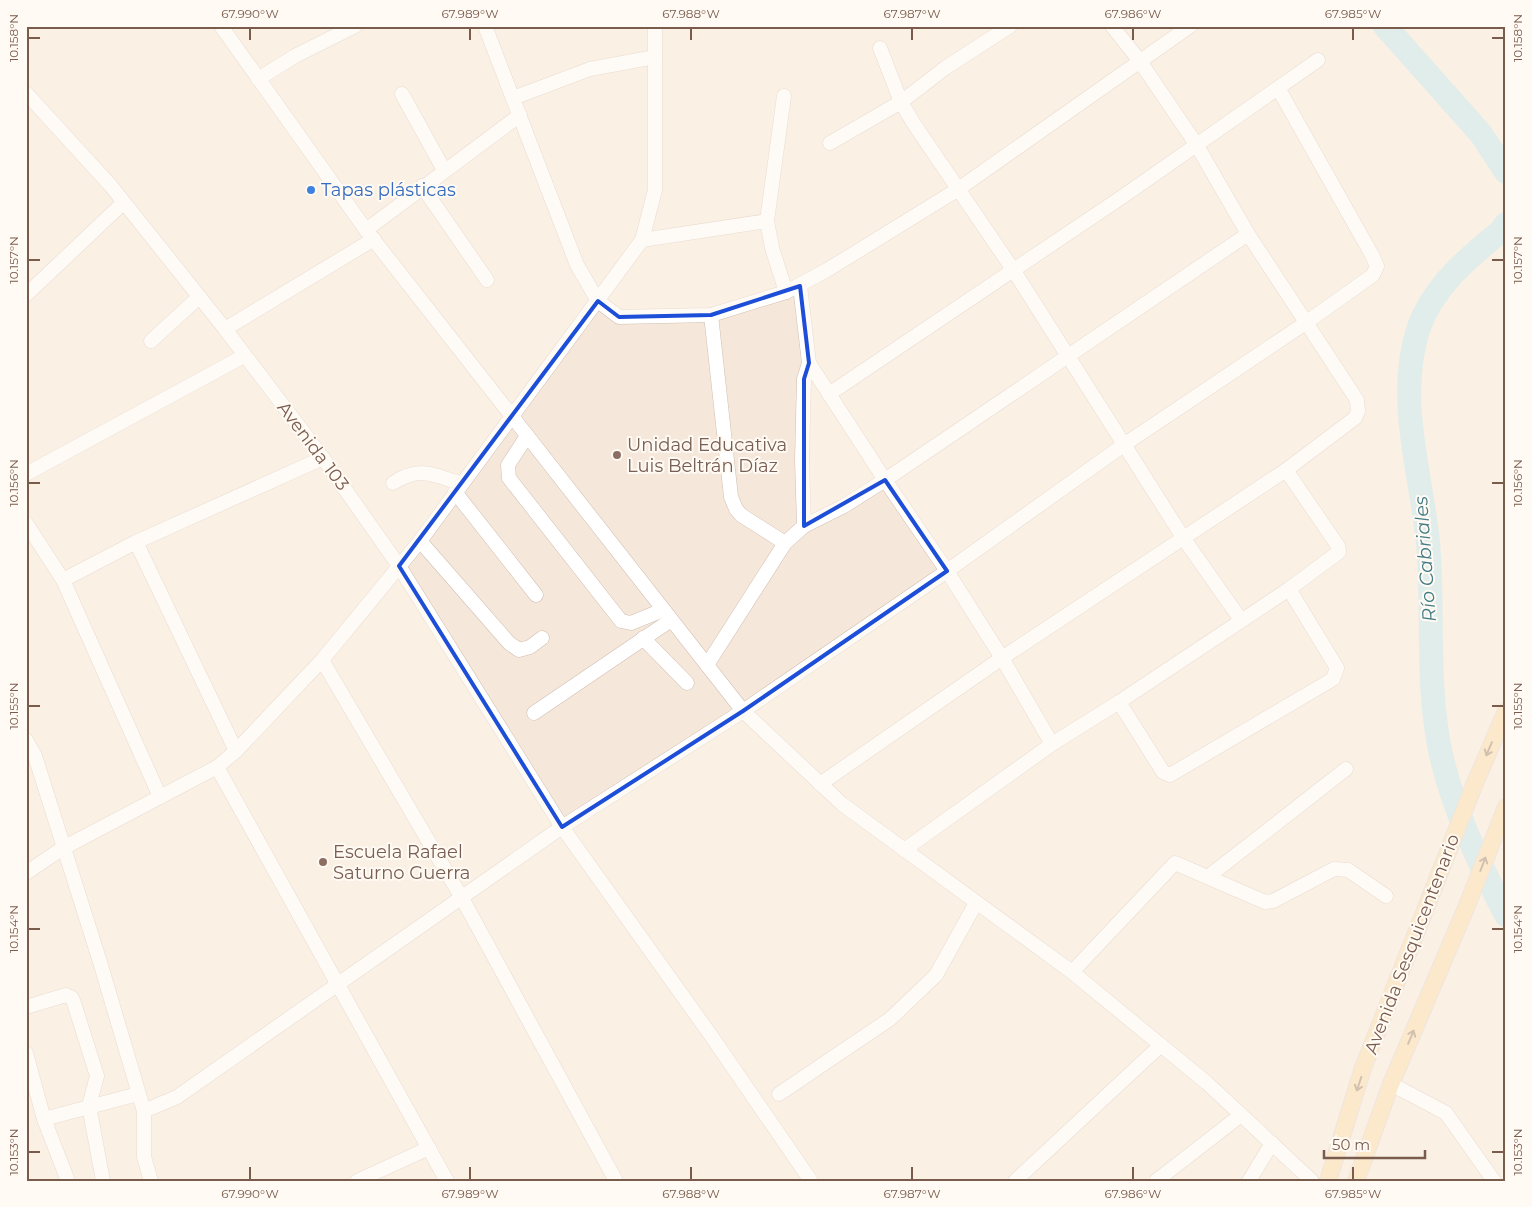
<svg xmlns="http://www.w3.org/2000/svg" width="1532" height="1207" viewBox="0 0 1532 1207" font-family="Montserrat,sans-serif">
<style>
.residential{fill:#f5e8da}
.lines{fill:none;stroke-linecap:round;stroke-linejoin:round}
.river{stroke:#bfe3e8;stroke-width:24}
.minor-casing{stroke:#d1beb0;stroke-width:15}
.major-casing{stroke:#dad1cd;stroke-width:18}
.minor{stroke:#fff;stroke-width:14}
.major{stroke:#fbd9a5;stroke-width:16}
.oneway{stroke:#a18267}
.marked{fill:none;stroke:#1d4ed8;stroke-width:4;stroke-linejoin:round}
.ticks{fill:none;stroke:#7a5c4d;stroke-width:2}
.shop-dot{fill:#3f7fe0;stroke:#fffaf3;stroke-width:2}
.education-dot{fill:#8d6e63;stroke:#fffaf3;stroke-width:2}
.labels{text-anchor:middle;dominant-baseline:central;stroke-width:4;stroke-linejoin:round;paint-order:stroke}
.shop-label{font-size:18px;fill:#366cbe;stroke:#fffaf3;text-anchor:start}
.education-label{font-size:18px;fill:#785e54;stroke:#fffaf3;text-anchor:start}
.street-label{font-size:18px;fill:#7a5c4d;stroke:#fffaf3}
.water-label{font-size:19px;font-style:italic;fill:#437c86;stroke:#fffaf3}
.neatline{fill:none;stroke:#7a5c4d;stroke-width:2}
.ticks-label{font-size:12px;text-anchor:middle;fill:#7a5c4d}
</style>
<rect width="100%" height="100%" fill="#fdf6ec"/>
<rect class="residential" x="26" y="26" width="1480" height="1155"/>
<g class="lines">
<g class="river">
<polyline points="1385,26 1481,134 1506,172"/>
<path d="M1506,224L1502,230C1469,257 1432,287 1418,330C1396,400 1421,472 1428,543C1434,612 1426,682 1440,750C1452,807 1479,863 1506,915"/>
</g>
<defs>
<g id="minor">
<polyline points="221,26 366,230 743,711 842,804 1072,972 1207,1083 1312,1181"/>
<polyline points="485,26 577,265 598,301 619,317 711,315 786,292 827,270 957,190 1190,26"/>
<polyline points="880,48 901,102 914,124 1014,271 1184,539 1241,620"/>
<polyline points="258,79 295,56 355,26"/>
<polyline points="26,93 111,186 225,329 323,458 399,566 562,827 712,1037 811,1181"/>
<polyline points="402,94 444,170"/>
<polyline points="784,96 767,221 772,248 786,292"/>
<polyline points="513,98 590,69 655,57"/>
<polyline points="830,143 901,102 945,68 1010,26"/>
<polyline points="422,186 487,280"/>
<polyline points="366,230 520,115"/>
<polyline points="642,240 767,221"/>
<polyline points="800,286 809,363 885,480 947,571 1002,658 1052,744"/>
<polyline points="26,295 123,203"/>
<polyline points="711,315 731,497 736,509 741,515 785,543"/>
<polyline points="225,329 374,239"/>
<polyline points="151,341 199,297"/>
<polyline points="829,394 1122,197 1318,60"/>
<polyline points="527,436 508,465 509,478 621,621 631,623 663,610"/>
<polyline points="26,474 244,356"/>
<path d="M393,483C419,466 434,474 461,484"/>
<polyline points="455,492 536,595"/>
<polyline points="26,523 63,580 160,797"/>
<polyline points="804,526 802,459 804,379 809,363"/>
<polyline points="420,541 509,643 519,650 530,647 542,638"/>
<polyline points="136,542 236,751"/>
<polyline points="63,580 136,542 323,458"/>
<polyline points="643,638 687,683"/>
<polyline points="322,660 462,898 616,1181"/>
<polyline points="707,665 785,543 804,526 844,506 885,480 1248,234"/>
<polyline points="1119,702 1163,772 1170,775 1333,679 1337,668 1289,589"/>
<polyline points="534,713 671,620"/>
<polyline points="26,740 35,756 100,962 144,1111 144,1157 151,1181"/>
<polyline points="217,767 447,1181"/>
<polyline points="820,784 1002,658 1286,470 1355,418 1358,411 1357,400 1248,234 1196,144 1139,60 1112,26"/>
<polyline points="904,850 1052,744 1119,702 1289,589 1339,552 1338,546 1286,470"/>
<polyline points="26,873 63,848 217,767 236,751 322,660 420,541 642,240 655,190 655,26"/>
<polyline points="1209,876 1346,769"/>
<polyline points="1072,972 1175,863 1265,902 1273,901 1334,869 1348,870 1386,896"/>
<polyline points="26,1007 66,995 72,998 74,1003 97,1076 89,1106 103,1181"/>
<polyline points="26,1053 44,1119 68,1181"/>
<polyline points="1391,1084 1446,1113 1494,1181"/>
<polyline points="779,1094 890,1019 936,975 976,903"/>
<polyline points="144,1111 177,1097 562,827 743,711 947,571 1125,444 1307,322 1373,275 1377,266 1372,255 1278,88"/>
<polyline points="44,1119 138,1094"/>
<polyline points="357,1181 429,1148"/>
<polyline points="1015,1181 1161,1045"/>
<polyline points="1156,1181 1241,1115"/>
<polyline points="1249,1181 1272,1143"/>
</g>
<g id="major">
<polyline points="1328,1181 1363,1068 1473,788 1506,711"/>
<polyline points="1356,1181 1391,1084 1466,908 1506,807"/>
</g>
</defs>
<use href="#minor" class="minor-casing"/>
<use href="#major" class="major-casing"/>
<use href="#minor" class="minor"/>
<use href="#major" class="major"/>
</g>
<defs><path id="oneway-shaft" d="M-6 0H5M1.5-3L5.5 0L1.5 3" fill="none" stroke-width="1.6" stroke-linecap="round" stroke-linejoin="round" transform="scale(1.25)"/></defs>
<g class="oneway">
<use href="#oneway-shaft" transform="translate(1489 749) rotate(113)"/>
<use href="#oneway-shaft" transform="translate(1483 864) rotate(-69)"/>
<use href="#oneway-shaft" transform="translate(1411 1037) rotate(-67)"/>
<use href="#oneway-shaft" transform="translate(1359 1084) rotate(108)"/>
</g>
<path d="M0 0H1532V1207H0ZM800,286L809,363L804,379V526L885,480L947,571L743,711L562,827L399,566L598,301L619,317L711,315Z" fill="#fdf6ec" fill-opacity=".55" fill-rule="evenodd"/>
<path class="marked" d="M800,286L809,363L804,379V526L885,480L947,571L743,711L562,827L399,566L598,301L619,317L711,315Z"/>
<path class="ticks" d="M250,28V40M470,28V40M691,28V40M912,28V40M1133,28V40M1353,28V40M28,38H40M1492,38H1504M28,260H40M1492,260H1504M28,483H40M1492,483H1504M28,706H40M1492,706H1504M28,929H40M1492,929H1504M28,1152H40M1492,1152H1504M250,1167V1180M470,1167V1180M691,1167V1180M912,1167V1180M1133,1167V1180M1353,1167V1180"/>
<circle class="shop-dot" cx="311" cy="190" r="5"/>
<g class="education-dot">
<circle cx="617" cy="455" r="5"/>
<circle cx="323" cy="862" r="5"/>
</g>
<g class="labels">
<g class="shop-label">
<text x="321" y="190">Tapas plásticas</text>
</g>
<g class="education-label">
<text x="627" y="445">Unidad Educativa<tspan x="627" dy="21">Luis Beltrán Díaz</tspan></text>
<text x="333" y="852">Escuela Rafael<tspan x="333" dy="21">Saturno Guerra</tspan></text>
</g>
<g class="street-label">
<text transform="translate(313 446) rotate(53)">Avenida 103</text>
<text transform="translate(1412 944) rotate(-69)">Avenida Sesquicentenario</text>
</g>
<g class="water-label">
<text transform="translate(1425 559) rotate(-94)">Río Cabriales</text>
</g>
</g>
<rect width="1532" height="1207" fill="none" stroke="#fffaf3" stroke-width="55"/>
<path d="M1324 1150v8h101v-8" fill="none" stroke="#7a5c4d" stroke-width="2.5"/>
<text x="1332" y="1150" font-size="15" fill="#7a5c4d" stroke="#fffaf3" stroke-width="4" paint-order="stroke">50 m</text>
<rect x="28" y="28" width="1476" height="1152" class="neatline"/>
<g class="ticks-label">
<text x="250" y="18">67.990°W</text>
<text x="470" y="18">67.989°W</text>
<text x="691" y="18">67.988°W</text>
<text x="912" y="18">67.987°W</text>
<text x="1133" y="18">67.986°W</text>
<text x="1353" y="18">67.985°W</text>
<text transform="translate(14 38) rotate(-90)" y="4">10.158°N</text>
<text transform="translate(1518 38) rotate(-90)" y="4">10.158°N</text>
<text transform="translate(14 260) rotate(-90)" y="4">10.157°N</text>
<text transform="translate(1518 260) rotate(-90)" y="4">10.157°N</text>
<text transform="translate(14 483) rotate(-90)" y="4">10.156°N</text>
<text transform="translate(1518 483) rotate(-90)" y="4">10.156°N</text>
<text transform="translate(14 706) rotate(-90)" y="4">10.155°N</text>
<text transform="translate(1518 706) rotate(-90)" y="4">10.155°N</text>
<text transform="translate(14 929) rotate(-90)" y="4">10.154°N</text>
<text transform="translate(1518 929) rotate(-90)" y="4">10.154°N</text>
<text transform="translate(14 1152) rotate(-90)" y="4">10.153°N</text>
<text transform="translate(1518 1152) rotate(-90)" y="4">10.153°N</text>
<text x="250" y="1198">67.990°W</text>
<text x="470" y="1198">67.989°W</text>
<text x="691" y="1198">67.988°W</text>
<text x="912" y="1198">67.987°W</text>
<text x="1133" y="1198">67.986°W</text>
<text x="1353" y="1198">67.985°W</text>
</g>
</svg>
